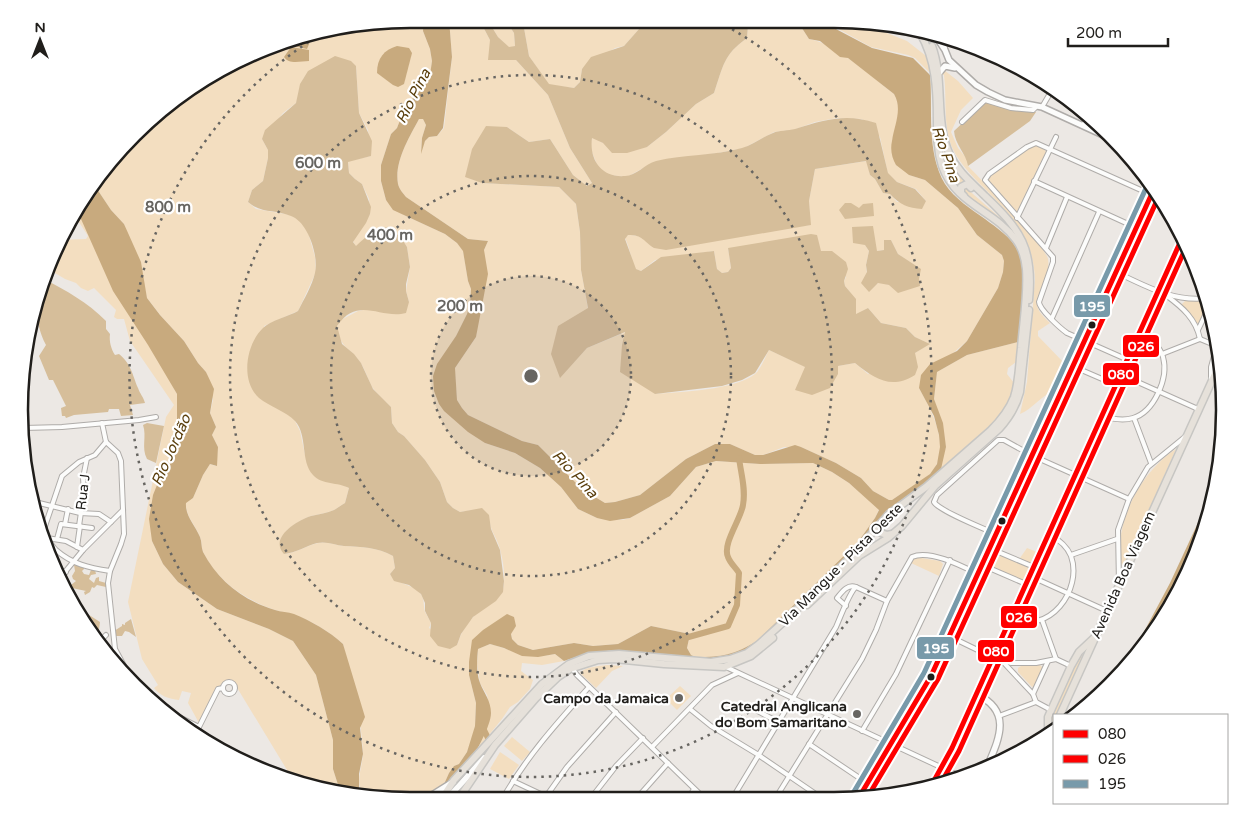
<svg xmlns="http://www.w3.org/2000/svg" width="1243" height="819" viewBox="0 0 1243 819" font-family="'Varela Round',sans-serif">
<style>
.green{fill:#f3dec0;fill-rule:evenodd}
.forest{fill:#d6be9a}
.water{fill:#c8aa7e}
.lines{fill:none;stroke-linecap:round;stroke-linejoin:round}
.river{stroke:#c8aa7e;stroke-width:6}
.minor-casing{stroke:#afaca9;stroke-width:6}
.tertiary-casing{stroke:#afaca9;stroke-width:8}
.secondary-casing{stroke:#afaca9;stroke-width:8}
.primary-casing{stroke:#c7c6c3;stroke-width:9}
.minor{stroke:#fcfcfb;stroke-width:4}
.tertiary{stroke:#fcfcfb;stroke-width:5}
.secondary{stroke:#fcfcfb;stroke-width:5.5}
.primary{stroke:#e6e1da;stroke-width:6}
.bus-1-casing{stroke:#fff;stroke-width:9}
.bus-2-casing{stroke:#fff;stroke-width:9}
.bus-3-casing{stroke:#fff;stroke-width:9}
.bus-1{stroke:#f00;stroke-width:5}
.bus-2{stroke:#f00;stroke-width:5}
.bus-3{stroke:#789aaa;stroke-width:5}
.ring{fill:none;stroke:#676561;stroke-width:2.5;stroke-dasharray:2.5 5}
.bus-dot{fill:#201e1b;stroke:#fff;stroke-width:2}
.poi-dot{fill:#676561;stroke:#fff;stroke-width:2}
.labels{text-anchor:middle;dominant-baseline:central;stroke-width:4.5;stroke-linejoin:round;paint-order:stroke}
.street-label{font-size:14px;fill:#201e1b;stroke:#fff}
.poi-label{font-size:14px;font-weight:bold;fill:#201e1b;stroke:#fff;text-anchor:end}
.water-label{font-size:15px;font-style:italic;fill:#5a3e0c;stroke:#fff}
.rim{fill:none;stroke:#201e1b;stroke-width:2.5}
.centre{fill:#676561;stroke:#fff;stroke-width:2.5}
.ring-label{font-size:15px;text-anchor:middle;font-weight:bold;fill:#676561;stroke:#fff;stroke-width:4.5;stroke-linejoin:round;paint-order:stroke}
.line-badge{stroke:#fff;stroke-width:2}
.badge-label{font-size:14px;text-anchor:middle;font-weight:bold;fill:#fff}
</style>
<rect width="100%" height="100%" fill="#ece8e4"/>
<g class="green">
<path d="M409,19H424L423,31L430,49L432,61L430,75L425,84L413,98L404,110L397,128L391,134L381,165V181L386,200L404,215L445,234L457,243L463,250L468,281L471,289L470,304L467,314L456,336L433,376L485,443L515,453L540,468L561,487L578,509L597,518L622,520L630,518L670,496L696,467L716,461L760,464L813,463L832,472L849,483L879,509L875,518L858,542L757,641C733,655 723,657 695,657L691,655L687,648L690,634L651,626L618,644L593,646L574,643L533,650L518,645L512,639L511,634L483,630L469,675L476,703L475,726L473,737L467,752L459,764L454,766L449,773L445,782L444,797H365C353,783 363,768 363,752C361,716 352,679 343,644C332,634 318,625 305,619C295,615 285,613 275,610C244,599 218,582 203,552C201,547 202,541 200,537C195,524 185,516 186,502L193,498L203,475L210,464L216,466L218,447L212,435L216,427L210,413L213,400L206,372L198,363L184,341L161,316L147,298L144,284L124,224L111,210L93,183L100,171L192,85L284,39ZM356,66L359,113L368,130L371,156L348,161L349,173L355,179L362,184L369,199L370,214L353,241L356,247C366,237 375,227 390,227L402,239L407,247L410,267L406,291L409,302L378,311L368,309L358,311L341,320L337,326C340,349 349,346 360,362C365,369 368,379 372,387C377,394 385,401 391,407L392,423L398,432L404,436L425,460L440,482L447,502L453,508L460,512L474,510L490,523C491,530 494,534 497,541C502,553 505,569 504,583C503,601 487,604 475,615C466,624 461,633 457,645L429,628L431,623C429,619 427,615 425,612C423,605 425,599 420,593C411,583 397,585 390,574L395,568L393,556C377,547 362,547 344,546C335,545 327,541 318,543C306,546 296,553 285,554C269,538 297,521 311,516C319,514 327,513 334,510C338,508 341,505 345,503L349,488L341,484L330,482L305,455L300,431L295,421L264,326L298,311L316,272L315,257L308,232L301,221L291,215L256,209L248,202L252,190L263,181L268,158V150L262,139L283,113L296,103C299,97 298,90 301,84C309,61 337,67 356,66Z"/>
<path d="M449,19H479L490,40L516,60L548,95L570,148L592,183L587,186L573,175L550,139L529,142L507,127L482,183L559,187L576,204L580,232L581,270L588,309L560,377L587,348L626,332L622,345L655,394C679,392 736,390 755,374C761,369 765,357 769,350L806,367L838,366L855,363L868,374L915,353L929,344L915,337L906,328L881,323L868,308L856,315L850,292L845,286L844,281L846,277L821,251L728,248L731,268L728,272L722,273L717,269L714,251L655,260L641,271L635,269C631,259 630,248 625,238L628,235C638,235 644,237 650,245L810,225L809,201L815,169L867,161L870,175L875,179L883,193L890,194L897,202L926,201L916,189L897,182L888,174L880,137L862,119L837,118L815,122L793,130L774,132L744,148L718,153L654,162L627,177L609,175L598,167L590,147L592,137L603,143L647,147L666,132L696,104L714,93C723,67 723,55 747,38L748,25L746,21L798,22L809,39C837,44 871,76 894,94C903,108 896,127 892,141L909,175L925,180L958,208L977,235L1002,255L1004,261L1003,272L998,288L967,341L952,354L919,388C932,411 953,450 930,474C923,481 902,493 892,500H889L873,491L861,478L836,463L801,447H784L763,455H755L730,444H715L686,459L640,495L615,502L605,503L582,489L538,445L522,441L468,415L462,408L457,400L455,373V368L476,337L484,250L488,241L468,239L406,197C403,193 399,189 398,184C394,162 409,138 419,119H423L426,125L422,138L421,151L425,141L429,137L437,136L444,128L452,57ZM891,240L898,254L920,269L919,279L889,285L883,283H878L869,291L866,265L869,251L865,245L877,251L885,250Z"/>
<polygon points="487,19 505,19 514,33 515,46 509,48 498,37"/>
<polygon points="518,20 647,20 624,46 615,48 582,69 580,82 574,88 549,85 529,56 524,28"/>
<path d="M829,22H868L882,31L907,41L958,81L973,98L961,110L951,132L958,148L967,159L968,166C981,179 1046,247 1048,259C1051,275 1037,292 1037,304C1037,311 1045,318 1050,323L1038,331V336L1067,366L1054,391C1040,396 1033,409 1020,414L1027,382L1035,279C1033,236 1009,213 981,185C969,173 957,160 951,145C943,123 947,98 944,75L930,73L915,58L908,55L871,47L833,26Z"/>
<path d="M939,130C943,150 952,166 965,182L960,184L957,189C944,167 941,156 939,130Z"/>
<polygon points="1036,145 1044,148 1046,152 1016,214 987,182 986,178 1030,146"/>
<polygon points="965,187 1005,222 1020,243 963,192 963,188"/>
<path d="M80,209L177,394V458L152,541L163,564L178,582L217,609L269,629L293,641L316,675L333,740V769L340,791L288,775L287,770L233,681L228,680L221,684L199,723L188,703L191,693L182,691L179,700C169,699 160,696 154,688L158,685L142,659L128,602L166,417L174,405L130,341L124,319H117L114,317L116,310L94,288L88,291L81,288L76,283L65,279L55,273V259L53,252L60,240L86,239L88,236L77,219Z"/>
<polygon points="1185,301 1208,301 1209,304 1200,323 1196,323 1182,306 1182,304"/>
<path d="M1018,342L1016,362L1008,368L1007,374L1014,383C1010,421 964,451 937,475L946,447L934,399L937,372L967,355Z"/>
<path d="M1176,449L1124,566L1122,567C1112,525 1140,472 1176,449Z"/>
<polygon points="1027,548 1037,552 1033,561 1031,563 1014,557 1020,558"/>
<polygon points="999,554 1029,568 1025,580 1022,581 992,568 996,555"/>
<polygon points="915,557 940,561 943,564 939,576 911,563"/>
<path d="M490,644C518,651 524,660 555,654L564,661L542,665L522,663L521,671L533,680L530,689L518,702L510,707L502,719L479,747L491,714L487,695L480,683L477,664L478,649Z"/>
<polygon points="1085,651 1056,715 1054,715 1054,720 1050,729 1049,718 1075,659"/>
<path d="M607,665L623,666L612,671L596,688L580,673C585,667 598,666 607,665Z"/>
<polygon points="1040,665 1043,668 1035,686 1032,687 1018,672 1018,668 1021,666"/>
<polygon points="680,686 691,696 677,710 666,699"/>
<polygon points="512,737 530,752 522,761 504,746"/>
<polygon points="500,752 519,765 509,779 490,769"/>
</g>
<g class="forest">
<path d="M479,19H487L498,37L509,47L515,46L514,33L505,19L518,20L524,28L529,56L549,84L574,88L580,82L582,69L591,57L624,46L647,20L746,21L748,25L747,38C723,55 723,67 714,93L696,104L666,132L647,147L627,153H612L603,143L592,138C589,160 602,178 625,176C636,176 645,164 656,161C684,154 714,156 742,148C753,145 762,137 773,133C779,130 788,131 795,129C825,120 845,113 876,123L888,173L897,182L915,189L926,201L922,209C908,208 900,205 890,194L883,193L875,179L870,175L866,161L815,169L809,201L811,225L666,250L654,248C643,241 643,235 628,235L625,239L636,269L641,271L661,257L714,251L717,269L722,273L728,272L731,268L728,248L811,234L817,235L821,251H832L846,262L848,269L844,281L845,286L856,299V314L868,308L881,323L906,328L915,337L930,344L915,353L918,367L915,375C891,390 875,379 855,363L838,366V374L830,388L812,395L795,390L805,367L769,350L755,373L742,380L722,386L655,394L620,372L622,345L625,332L587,348L560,378L551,354L558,326L588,308L581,270L580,232L576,204L559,187L482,183L465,177L472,149L486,126L507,127L529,142L550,139L573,175L587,186L592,183L570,148L548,95L516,60H488L490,40Z"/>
<path d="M335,56L351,61L356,66L359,113L372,141L371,156L348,162L349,173L355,179L362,184L371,207L370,214L366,223L353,242L356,246C366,237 375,227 390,227L402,239L407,247L410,267L406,284V291L409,302L406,313C381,320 358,295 337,326L342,344L354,354L361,363L373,389L391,407L392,423L398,432L404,436L425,460L440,482L447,502L453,508L460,512L482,508L489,515L491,529L500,550L504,581L503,592L496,601L473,617L461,634L457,645L450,649L438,646L430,636L431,623L425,611V603L421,594L409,585L394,581L390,574L395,568L393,556C377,547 362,547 344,546C335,545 327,541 317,543C306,546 296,553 284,554C269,538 296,521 311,516C319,514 327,513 334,510C338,508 341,505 345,503L349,488C338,482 322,485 313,475C300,461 308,435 295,421C287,412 269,406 259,398C240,381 246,344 263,328C270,321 289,316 298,311C304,299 312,286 315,273C319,256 308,222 291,216C275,209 262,214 248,202L252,190L263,181L268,158V150L262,139L265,130L296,103L300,84L308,71Z"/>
<path d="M985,102L1014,110L1036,112L1030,121L968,166C966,153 955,145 954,131Z"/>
<polygon points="845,203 851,203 859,208 863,204 873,203 874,216 845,219 839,210"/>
<polygon points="873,226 877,251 884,250 884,240 891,240 898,254 921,269 919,279 920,286 898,293 889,285 878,283 869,292 861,283 867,272 866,265 869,251 865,245 853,243 852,227"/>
<path d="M44,279C67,291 87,302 106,321V329L110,334C109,341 111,349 115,355L119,354C132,365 132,374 138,388C140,394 143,396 145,403L130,405L133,415L121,416L119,409H109L108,412L74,415L66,418L65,416H62L61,408L66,406L53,380H49L39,356L46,345C33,320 38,305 44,279Z"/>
<path d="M147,423L164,426L156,463L147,459C141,448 147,436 143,425Z"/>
<polygon points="84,564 84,569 82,571 84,574 89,575 91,570 95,570 96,574 91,575 89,579 94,583 96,578 99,577 99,581 106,583 106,587 97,585 94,588 92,587 90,592 85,595 84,592 86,591 72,588 71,585 76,581 73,579 72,576 75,571 74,565"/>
<polygon points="86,613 100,622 99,630 92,631 81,617"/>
<polygon points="131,619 136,637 129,632 125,631 122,636 116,636 114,631 122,626 122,624 125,625 125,623"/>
</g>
<g class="water">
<path d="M424,19H449L452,57L443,128L437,136L429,137L425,141L421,154L422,138L426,125L423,119H419C409,138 394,162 398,184C399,189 403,193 406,197L468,239L488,241L484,250L488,274L476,337L455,368L457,400L462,408L468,415L522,441L538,445L582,489L605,503L615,502L640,495L686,459L715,444H730L755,455H763L795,445L801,447L836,463L861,478L873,491L889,500H892L930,474L937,464L940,447L939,435L934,416L919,388L921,375L930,364L957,351L967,341L998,288L1003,272L1004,261L1002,255L977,235L958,208L925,180L909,175L896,165C892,158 890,150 892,141C894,126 903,109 894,94L848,58L840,57L820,41L809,39L798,22H828L834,28L872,48L913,58L930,75C933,110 926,152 945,184C955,199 971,209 985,219C997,228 1011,237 1018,251C1030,274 1020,316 1018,342L967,355L937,372L934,399L943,423L946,447L941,469L937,475L893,506L882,516L859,545L758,644L738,655L714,660L616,650L588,653L564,661L555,654L538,657L522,656L504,648L490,644L478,649C477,660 476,673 480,683C484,693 491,701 491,713C491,726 475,754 467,766L472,762L468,779L457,797H444L445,782L449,773L454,766L459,764L467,752L475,726L476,703L469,675V662L472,640L483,630L507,614L514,617L516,626L511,634L512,639L518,645L533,650L574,643L593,646L618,644L651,626L690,634L687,648L691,655L695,657C723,657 733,655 757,641L858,542L875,518L879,510L849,483L832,472L813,463L760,464L716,461L696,467L670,496L630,518L610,521L597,518L578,509L561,487L540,468L515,453L485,443L468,432L444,411L439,404L434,391L433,376L437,364L456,336L467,314L470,304L471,289L468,281L463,251L457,243L445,234L393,210L386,200L381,181V165L391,134L397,128L404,110L413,98L425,84L430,75L432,61L430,49L423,31Z"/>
<polygon points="315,34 312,37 307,49 285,44 289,39"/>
<path d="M397,46L409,48L412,53L404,84L398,87L393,85L377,73C377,58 384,50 397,46Z"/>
<path d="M291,47L309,50V61C301,61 289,65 284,57Z"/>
<path d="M93,183L111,210L124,224L141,262L147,298L160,315L184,341L198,363L206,372L214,389L210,413L216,427L212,435L218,447L217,466L210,464L203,475L193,498L186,503C185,516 195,525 200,537C202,542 201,547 203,552C218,581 244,601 275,610C281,612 288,612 294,614C311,621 329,631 343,644L365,717L360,728L363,754L359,774V791L365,797H358L340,791L333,769V740L316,675L293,641L269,629L217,609L178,582L163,564L152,541L149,519L153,495L159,480L167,469L177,452V394L148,345L113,291L77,210Z"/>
<polygon points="1215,486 1203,535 1172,605 1123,671 1170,583"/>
</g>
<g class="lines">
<g class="river">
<path d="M684,641L685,638L728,626L737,605L739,573C736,568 730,563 728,557C722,544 741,519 743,505C746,489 741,474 739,458"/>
<polyline points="482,726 490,742"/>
<polyline points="471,768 486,748"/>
</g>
<defs>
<g id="minor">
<polyline points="943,40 945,48"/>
<polyline points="1042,107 1052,90"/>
<polyline points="962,122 985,100 1011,108 1033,110 1037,106"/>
<polyline points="1083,126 1088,114"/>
<polyline points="1034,181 1137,228"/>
<polyline points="1017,218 1056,137"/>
<polyline points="1046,248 1067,197"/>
<polyline points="1175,255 1193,259"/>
<path d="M1122,275C1149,288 1176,302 1207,298"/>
<path d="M1167,296C1182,307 1196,319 1200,339"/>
<polyline points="1052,318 1099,212"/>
<polyline points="1198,330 1210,305"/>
<polyline points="1200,339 1217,346"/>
<polyline points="1162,354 1200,339"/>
<path d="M1128,360L1067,333C1060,328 1039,309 1039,302L1053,262V257L985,180L989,174L1027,147L1036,143L1152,195"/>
<polyline points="1079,369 1116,385"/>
<polyline points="1122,375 1198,409"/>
<polyline points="1211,378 1211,367 1217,345"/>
<polyline points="22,412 26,389 29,341"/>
<path d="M1102,416C1112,419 1123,421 1133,418C1154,412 1169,378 1163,357C1160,346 1150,338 1141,331"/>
<polyline points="1134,418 1151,463"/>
<polyline points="102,423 106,442"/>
<polyline points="24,428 62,427 139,420 156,417"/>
<polyline points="106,442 118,453 121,461 124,534 121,544 110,571 108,583 115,649 129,675"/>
<polyline points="32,511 35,502 80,513 99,514 111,522"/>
<polyline points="65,524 68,509"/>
<polyline points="79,526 84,492 83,478 87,458"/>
<path d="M996,534C985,529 939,511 934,502L937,495L998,440H1004L1033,456L1129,499"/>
<polyline points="42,535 62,476 79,462 95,455 106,442"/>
<path d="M43,536C49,539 51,545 56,550C72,564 89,568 110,571"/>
<polyline points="47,538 66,541 83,550"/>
<polyline points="57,539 61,524 92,528"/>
<polyline points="77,547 80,526"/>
<polyline points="996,551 1034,567"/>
<polyline points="1071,555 1117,539"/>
<polyline points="56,568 66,572"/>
<polyline points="989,568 1026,584"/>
<polyline points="1030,576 1107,611"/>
<polyline points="60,578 83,550 123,510"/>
<polyline points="1119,584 1118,530 1129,499 1148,467 1186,436"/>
<path d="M846,606L837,598C842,592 847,584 856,587"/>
<path d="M1011,618C1049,636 1083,590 1071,556C1067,546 1058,539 1049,534"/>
<polyline points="1042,620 1056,659"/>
<polyline points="955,639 992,657 1011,663 1036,663 1056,659 1071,666"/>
<polyline points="100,641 106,635"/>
<polyline points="1004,663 1033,694 1036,702 1051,710"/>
<polyline points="726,667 962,777"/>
<polyline points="572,668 577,675 705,799"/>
<circle cx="229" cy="688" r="6"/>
<polyline points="1033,694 1048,661"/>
<polyline points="151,703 199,727"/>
<polyline points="752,708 778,722"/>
<polyline points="690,709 711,726 757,754 823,799"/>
<polyline points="999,716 1036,702"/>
<polyline points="862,731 896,674 950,560"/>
<polyline points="196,733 218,689 223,688"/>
<polyline points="809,744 867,783"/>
<polyline points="652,747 712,685 738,673"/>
<polyline points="513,781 547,797"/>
<path d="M503,798C527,756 557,723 589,687"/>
<polyline points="545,798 567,767 616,712"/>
<polyline points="591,798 616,766 643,738"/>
<polyline points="637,798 668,763"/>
<polyline points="688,799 694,789"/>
<path d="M732,799L836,627C840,618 850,591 856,587L887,601"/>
<path d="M775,799L862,659L876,630L887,601L912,557C929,549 962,566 978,574"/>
</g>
<g id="tertiary">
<polyline points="937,38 945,50 949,60 976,85 988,92 1005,100 1042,107 1114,140"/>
<polyline points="939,73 945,66 955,68"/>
</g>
<g id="secondary">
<path d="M976,694C1013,711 999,739 987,767"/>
<polyline points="930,788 952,748 1183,236"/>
<polyline points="429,797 453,782"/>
<polyline points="449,797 484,758"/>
</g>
<g id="primary">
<path d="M932,46C945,81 934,121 950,155C958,172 972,183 985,196C1021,230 1034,249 1029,300"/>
<polyline points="964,196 961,193 961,187 967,184 971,188"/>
<polyline points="882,522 880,529 881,533 887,535 892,534"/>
<path d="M807,605L859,556L888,538L902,526L935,486L999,429C1009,418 1016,407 1020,392L1029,310"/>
<polyline points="1060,715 1220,363"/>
<polyline points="1053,731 1054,728"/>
<polyline points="1048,734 1048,717 1071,666 1079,652 1095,637"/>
<path d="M443,797L454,780L542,684L569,664L589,656L619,654L711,662L730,659L747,653L758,645L788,618L848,560L889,514L926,487L990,431C1000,421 1009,410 1014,397C1019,382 1019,364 1021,348C1023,322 1028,295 1026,269C1025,259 1022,248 1016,240C994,210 956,205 942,166C937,151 937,136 937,121C937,91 936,60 920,33"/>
<polyline points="460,797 495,745 536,698 558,677 570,669 598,660 615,659 664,664 724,667 751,656 773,638"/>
<polyline points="865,798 932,686 955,639 1158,195"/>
<polyline points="858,799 931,676 1154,189"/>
</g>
</defs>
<use href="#minor" class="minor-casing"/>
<use href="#tertiary" class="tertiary-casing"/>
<use href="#secondary" class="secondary-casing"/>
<use href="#primary" class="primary-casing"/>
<use href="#minor" class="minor"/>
<use href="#tertiary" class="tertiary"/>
<use href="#secondary" class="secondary"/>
<use href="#primary" class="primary"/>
<defs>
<g id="bus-1">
<polyline points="930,788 952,748 1183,236"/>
<polyline points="858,799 931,676 1154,189"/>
</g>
<g id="bus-2">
<polyline points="940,785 959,751 1187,245"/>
<polyline points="867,798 938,679 1159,196"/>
</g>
<polyline id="bus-3" points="852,795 924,673 1147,186"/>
</defs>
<use href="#bus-1" class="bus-1-casing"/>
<use href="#bus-2" class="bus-2-casing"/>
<use href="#bus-3" class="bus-3-casing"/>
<use href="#bus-1" class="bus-1"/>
<use href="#bus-2" class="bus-2"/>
<use href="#bus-3" class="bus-3"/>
</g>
<circle cx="531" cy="376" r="100" fill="#676561" fill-opacity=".12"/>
<g class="ring">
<circle cx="531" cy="376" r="100"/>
<circle cx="531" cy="376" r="200"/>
<circle cx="531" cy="376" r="301"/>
<path d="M719 22A401 401 0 1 1 321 34"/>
</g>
<g class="bus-dot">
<circle cx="1092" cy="325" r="4.5"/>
<circle cx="1002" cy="521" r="4.5"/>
<circle cx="931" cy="677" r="4.5"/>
</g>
<g class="poi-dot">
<circle cx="679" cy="698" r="5"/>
<circle cx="857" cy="714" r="5"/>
</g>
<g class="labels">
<g class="street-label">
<text transform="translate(83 492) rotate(-83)">Rua J</text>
<text transform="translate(841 565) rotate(-45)">Via Mangue - Pista Oeste</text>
<text transform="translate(1123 575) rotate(-66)">Avenida Boa Viagem</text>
</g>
<g class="poi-label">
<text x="669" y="698">Campo da Jamaica</text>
<text x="847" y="706">Catedral Anglicana<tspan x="847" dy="16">do Bom Samaritano</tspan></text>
</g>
<g class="water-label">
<text transform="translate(413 96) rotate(-63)">Rio Pina</text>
<text transform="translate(946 154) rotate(71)">Rio Pina</text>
<text transform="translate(171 450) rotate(-66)">Rio Jordão</text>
<text transform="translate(575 474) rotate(47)">Rio Pina</text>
</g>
</g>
<path d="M0 0H1243V819H0ZM410 28H834A382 382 0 0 1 1216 410V410A382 382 0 0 1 834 792H410A382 382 0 0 1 28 410V410A382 382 0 0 1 410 28Z" fill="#fff" fill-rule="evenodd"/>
<path class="rim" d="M410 28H834A382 382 0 0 1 1216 410V410A382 382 0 0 1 834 792H410A382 382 0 0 1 28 410V410A382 382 0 0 1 410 28Z"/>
<circle cx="531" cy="376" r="8" class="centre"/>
<g class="ring-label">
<text x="318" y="168">600 m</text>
<text x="168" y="212">800 m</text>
<text x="390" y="240">400 m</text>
<text x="460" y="311">200 m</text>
</g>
<g class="line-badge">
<rect x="1073" y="294" width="38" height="24" rx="5" fill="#789aaa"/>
<rect x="1122" y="334" width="38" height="24" rx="5" fill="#f00"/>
<rect x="1102" y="362" width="38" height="24" rx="5" fill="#f00"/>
<rect x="1000" y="605" width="38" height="24" rx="5" fill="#f00"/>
<rect x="916" y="636" width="39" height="24" rx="5" fill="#789aaa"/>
<rect x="977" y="639" width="38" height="24" rx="5" fill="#f00"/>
</g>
<g class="badge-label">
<text x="1092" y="311">195</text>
<text x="1141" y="351">026</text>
<text x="1121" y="379">080</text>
<text x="1019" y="622">026</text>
<text x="936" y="653">195</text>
<text x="996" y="656">080</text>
</g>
<rect x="1053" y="714" width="175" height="90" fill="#ffffff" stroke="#a6a5a4"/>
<rect x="1063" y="730" width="25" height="8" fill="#ff0000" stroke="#a6a5a4"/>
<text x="1098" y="739" font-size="15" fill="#201e1b">080</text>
<rect x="1063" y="755" width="25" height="8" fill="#ff0000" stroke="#a6a5a4"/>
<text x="1098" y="764" font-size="15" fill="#201e1b">026</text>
<rect x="1063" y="780" width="25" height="8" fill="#789aaa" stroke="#a6a5a4"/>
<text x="1098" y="789" font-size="15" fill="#201e1b">195</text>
<g transform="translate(40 40)" stroke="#ffffff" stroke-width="4" paint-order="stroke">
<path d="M0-4L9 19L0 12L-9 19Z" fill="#201e1b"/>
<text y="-8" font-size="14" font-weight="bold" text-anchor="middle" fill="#201e1b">N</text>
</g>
<path d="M1068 38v8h100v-8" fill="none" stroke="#201e1b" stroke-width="2.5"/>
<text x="1076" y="38" font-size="15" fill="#201e1b" stroke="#ffffff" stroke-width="4" paint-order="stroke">200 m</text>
</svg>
